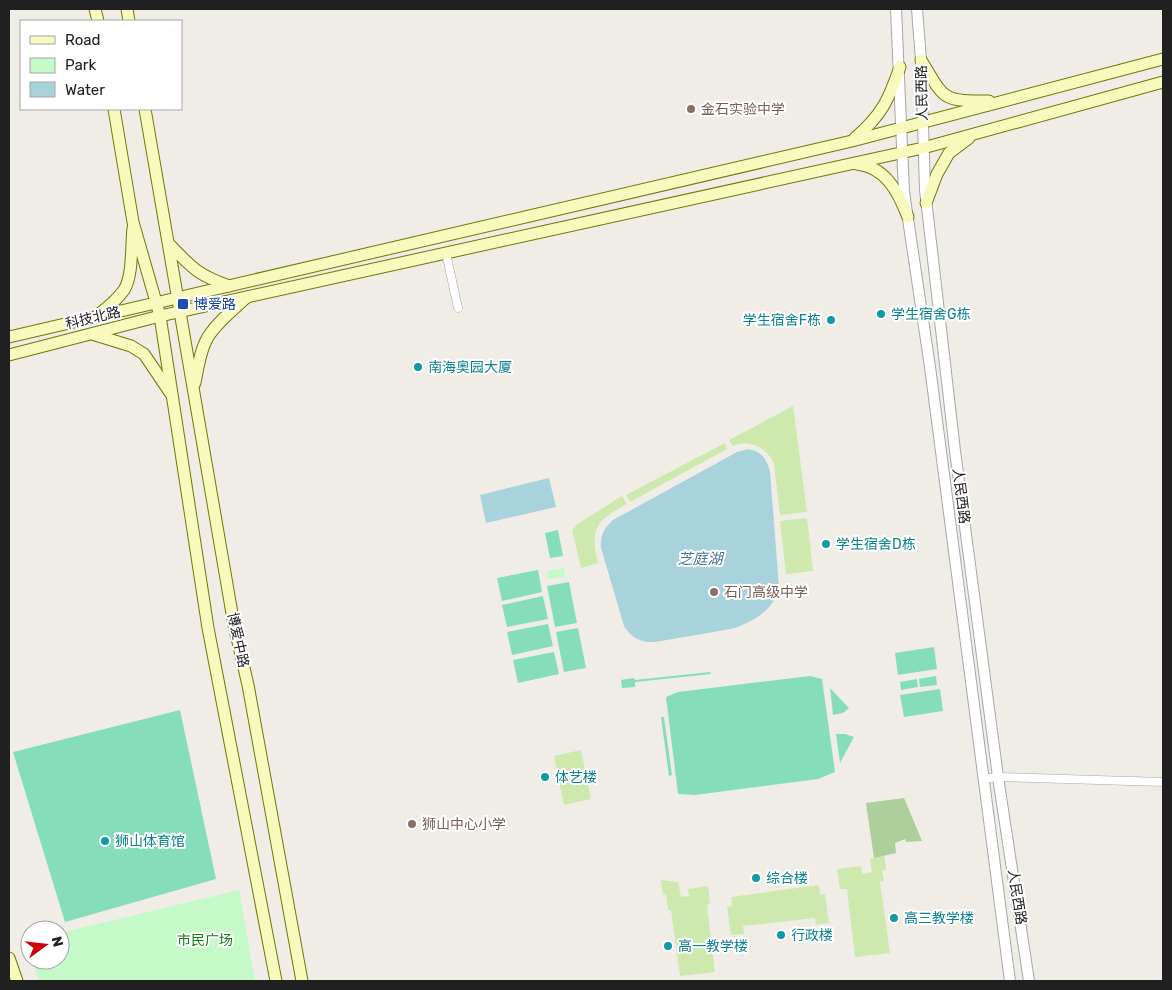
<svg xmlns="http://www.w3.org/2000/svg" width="1172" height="990" viewBox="0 0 1172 990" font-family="Rubik,'Noto Sans SC',sans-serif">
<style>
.grass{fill:#cde9ae}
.forest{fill:#adcf9c}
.park{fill:#c5f9c7}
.pitch{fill:#86deb9}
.water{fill:#a8d3dd}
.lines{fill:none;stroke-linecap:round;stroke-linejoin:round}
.minor-casing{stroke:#a7a7a7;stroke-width:9}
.tertiary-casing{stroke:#a7a7a7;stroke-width:12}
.secondary-casing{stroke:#6f7706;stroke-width:13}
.minor{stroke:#fff;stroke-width:8}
.tertiary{stroke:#fff;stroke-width:10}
.secondary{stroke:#f8f9bc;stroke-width:11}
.education-dot{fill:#8d6e63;stroke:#fff;stroke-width:2}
.transit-dot{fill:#1a4fb4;stroke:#fff;stroke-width:2}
.culture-dot{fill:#0f9aa8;stroke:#fff;stroke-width:2}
.labels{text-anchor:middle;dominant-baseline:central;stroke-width:4;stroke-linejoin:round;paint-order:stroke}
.street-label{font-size:14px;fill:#202020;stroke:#fff}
.education-label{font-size:14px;fill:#785e54;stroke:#fff;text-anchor:start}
.transit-label{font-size:14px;fill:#164399;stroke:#fff;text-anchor:start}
.culture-label{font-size:14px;fill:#0d838f;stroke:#fff;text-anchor:start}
.park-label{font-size:14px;fill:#0d7f13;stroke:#fff}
.water-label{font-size:15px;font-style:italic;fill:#47769f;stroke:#fff}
</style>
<rect width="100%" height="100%" fill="#f0ede7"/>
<g class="grass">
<path d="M793,406L807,512L780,515L774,464C767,447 749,439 733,446L729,440Z"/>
<polygon points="725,443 727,449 630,502 626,495"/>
<path d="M622,496L627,504C597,520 589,529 598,563L581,568L572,530L578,524Z"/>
<polygon points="807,518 813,571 786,574 780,521"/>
<polygon points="581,750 591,799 564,805 554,756"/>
<polygon points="884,855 886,870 882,870 884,881 880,882 890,953 855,957 847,889 840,889 837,869 861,866 862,874 872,872 870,859"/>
<polygon points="661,880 678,882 681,897 689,896 688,889 708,886 710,904 707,905 715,972 680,976 671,910 668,910 666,894 663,895"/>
<polygon points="819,885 820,895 825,894 829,923 816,925 815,918 743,926 744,934 731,935 727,907 732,906 731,897"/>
</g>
<polygon class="forest" points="904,798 922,841 906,842 905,839 895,843 896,853 874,858 866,803"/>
<g class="park">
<polygon points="564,568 565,577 548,579 547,571"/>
<polygon points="239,890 255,981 39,981 32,960 60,960 60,933"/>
</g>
<g class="pitch">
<polygon points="558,530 563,556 550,558 545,533"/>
<polygon points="538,570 542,592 502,601 497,578"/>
<polygon points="569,582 577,623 555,627 547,586"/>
<polygon points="543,596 548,619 507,627 502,605"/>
<polygon points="548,624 553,646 512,655 507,632"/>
<polygon points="578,628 586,668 564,672 556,632"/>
<polygon points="934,647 937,669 898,675 895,653"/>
<polygon points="554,652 559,674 518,683 513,660"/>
<polygon points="710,672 711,674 635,682 635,687 622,688 621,680 634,678 635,680"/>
<polygon points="810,676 822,679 835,772 818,779 695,795 678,794 666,697 678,692"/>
<polygon points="936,676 937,685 920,687 919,679"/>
<polygon points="917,679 918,687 901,690 900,682"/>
<polygon points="830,688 849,708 843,713 833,715"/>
<polygon points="940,689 943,711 904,717 900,695"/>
<polygon points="180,710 216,879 65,922 13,752"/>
<polygon points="661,717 664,717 672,775 669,776"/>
<polygon points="836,734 845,734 854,737 840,763"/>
</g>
<g class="water">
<path d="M748,449C762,452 766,458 770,471L779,587C775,610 751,623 731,629L655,642C642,643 631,638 624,626L601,548C600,536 604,528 613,520L737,452Z"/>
<polygon points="549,478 556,507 486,523 480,495"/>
</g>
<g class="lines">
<defs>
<g id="minor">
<polyline points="446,253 458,308"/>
<polyline points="983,779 998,777 1163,782"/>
</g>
<g id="tertiary">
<polyline points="896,9 904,192 930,367 1010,981"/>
<polyline points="917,9 921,60 925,190 955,451 998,777 1029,981"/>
</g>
<g id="secondary">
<polyline points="95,9 98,21"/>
<polyline points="127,9 129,21"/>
<path d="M921,60C945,100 941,101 989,101"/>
<polyline points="114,109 133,222 160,316 208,628 276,981"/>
<polyline points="145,109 234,625 248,685 302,981"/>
<path d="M855,138C882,115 889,99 900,67"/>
<path d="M857,164C886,167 898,192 908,217"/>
<polyline points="926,203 937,174 949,153 969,138"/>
<path d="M169,244C192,268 198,275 229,286"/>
<path d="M98,315C107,308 117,300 124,290C133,276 131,246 133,228"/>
<polyline points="92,334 131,346 144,354 171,394"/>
<polyline points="9,337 852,141 1163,59"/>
<polyline points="9,355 160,316 923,148 1163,82"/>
<path d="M195,383C198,368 200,350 208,337C217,322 234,309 247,297"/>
<polyline points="9,958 17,981"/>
</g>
</defs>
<use href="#minor" class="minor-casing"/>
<use href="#tertiary" class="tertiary-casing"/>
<use href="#secondary" class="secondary-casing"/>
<use href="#minor" class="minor"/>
<use href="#tertiary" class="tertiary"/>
<use href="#secondary" class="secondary"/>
</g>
<g class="education-dot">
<circle cx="691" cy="109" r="5"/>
<circle cx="714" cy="592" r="5"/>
<circle cx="412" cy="824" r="5"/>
</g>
<rect class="transit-dot" x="177" y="298" width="12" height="12" rx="2.5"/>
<g class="culture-dot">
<circle cx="881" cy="314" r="5"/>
<circle cx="831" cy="320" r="5"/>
<circle cx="418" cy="367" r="5"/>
<circle cx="826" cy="544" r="5"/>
<circle cx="545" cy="777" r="5"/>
<circle cx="105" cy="841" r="5"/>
<circle cx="756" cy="878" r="5"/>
<circle cx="894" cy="918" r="5"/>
<circle cx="781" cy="935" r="5"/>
<circle cx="668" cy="946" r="5"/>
</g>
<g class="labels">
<g class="street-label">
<text transform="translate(922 93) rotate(-91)">人民西路</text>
<text transform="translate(93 318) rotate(-13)">科技北路</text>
<text transform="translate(961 496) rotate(83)">人民西路</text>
<text transform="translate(238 640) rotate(78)">博爱中路</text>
<text transform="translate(1017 897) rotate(81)">人民西路</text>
</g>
<g class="education-label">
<text x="701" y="109">金石实验中学</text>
<text x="724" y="592">石门高级中学</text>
<text x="422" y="824">狮山中心小学</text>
</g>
<g class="transit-label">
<text x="194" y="304">博爱路</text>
</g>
<g class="culture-label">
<text x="891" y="314">学生宿舍G栋</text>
<text x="821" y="320" text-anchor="end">学生宿舍F栋</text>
<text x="428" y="367">南海奥园大厦</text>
<text x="836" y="544">学生宿舍D栋</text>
<text x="555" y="777">体艺楼</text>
<text x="115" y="841">狮山体育馆</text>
<text x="766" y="878">综合楼</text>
<text x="904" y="918">高三教学楼</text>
<text x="791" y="935">行政楼</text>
<text x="678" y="946">高一教学楼</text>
</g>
<g class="park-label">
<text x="205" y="940">市民广场</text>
</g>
<g class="water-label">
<text x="700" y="559">芝庭湖</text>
</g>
</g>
<rect width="1172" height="990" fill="none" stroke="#202020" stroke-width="20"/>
<rect x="20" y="20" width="162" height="90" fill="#ffffff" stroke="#a6a6a6"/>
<rect x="30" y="36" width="25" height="8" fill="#f8f9bc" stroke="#a6a6a6"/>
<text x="65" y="45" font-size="15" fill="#202020">Road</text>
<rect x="30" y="58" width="25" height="15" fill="#c5f9c7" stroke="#a6a6a6"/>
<text x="65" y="70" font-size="15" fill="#202020">Park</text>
<rect x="30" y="82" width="25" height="15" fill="#a8d3dd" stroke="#a6a6a6"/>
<text x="65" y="95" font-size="15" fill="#202020">Water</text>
<g transform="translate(45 945) rotate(75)"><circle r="24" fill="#ffffff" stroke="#a6a6a6"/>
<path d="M0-4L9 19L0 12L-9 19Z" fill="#cd0309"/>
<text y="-8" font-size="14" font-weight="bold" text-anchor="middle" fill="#202020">N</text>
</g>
</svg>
